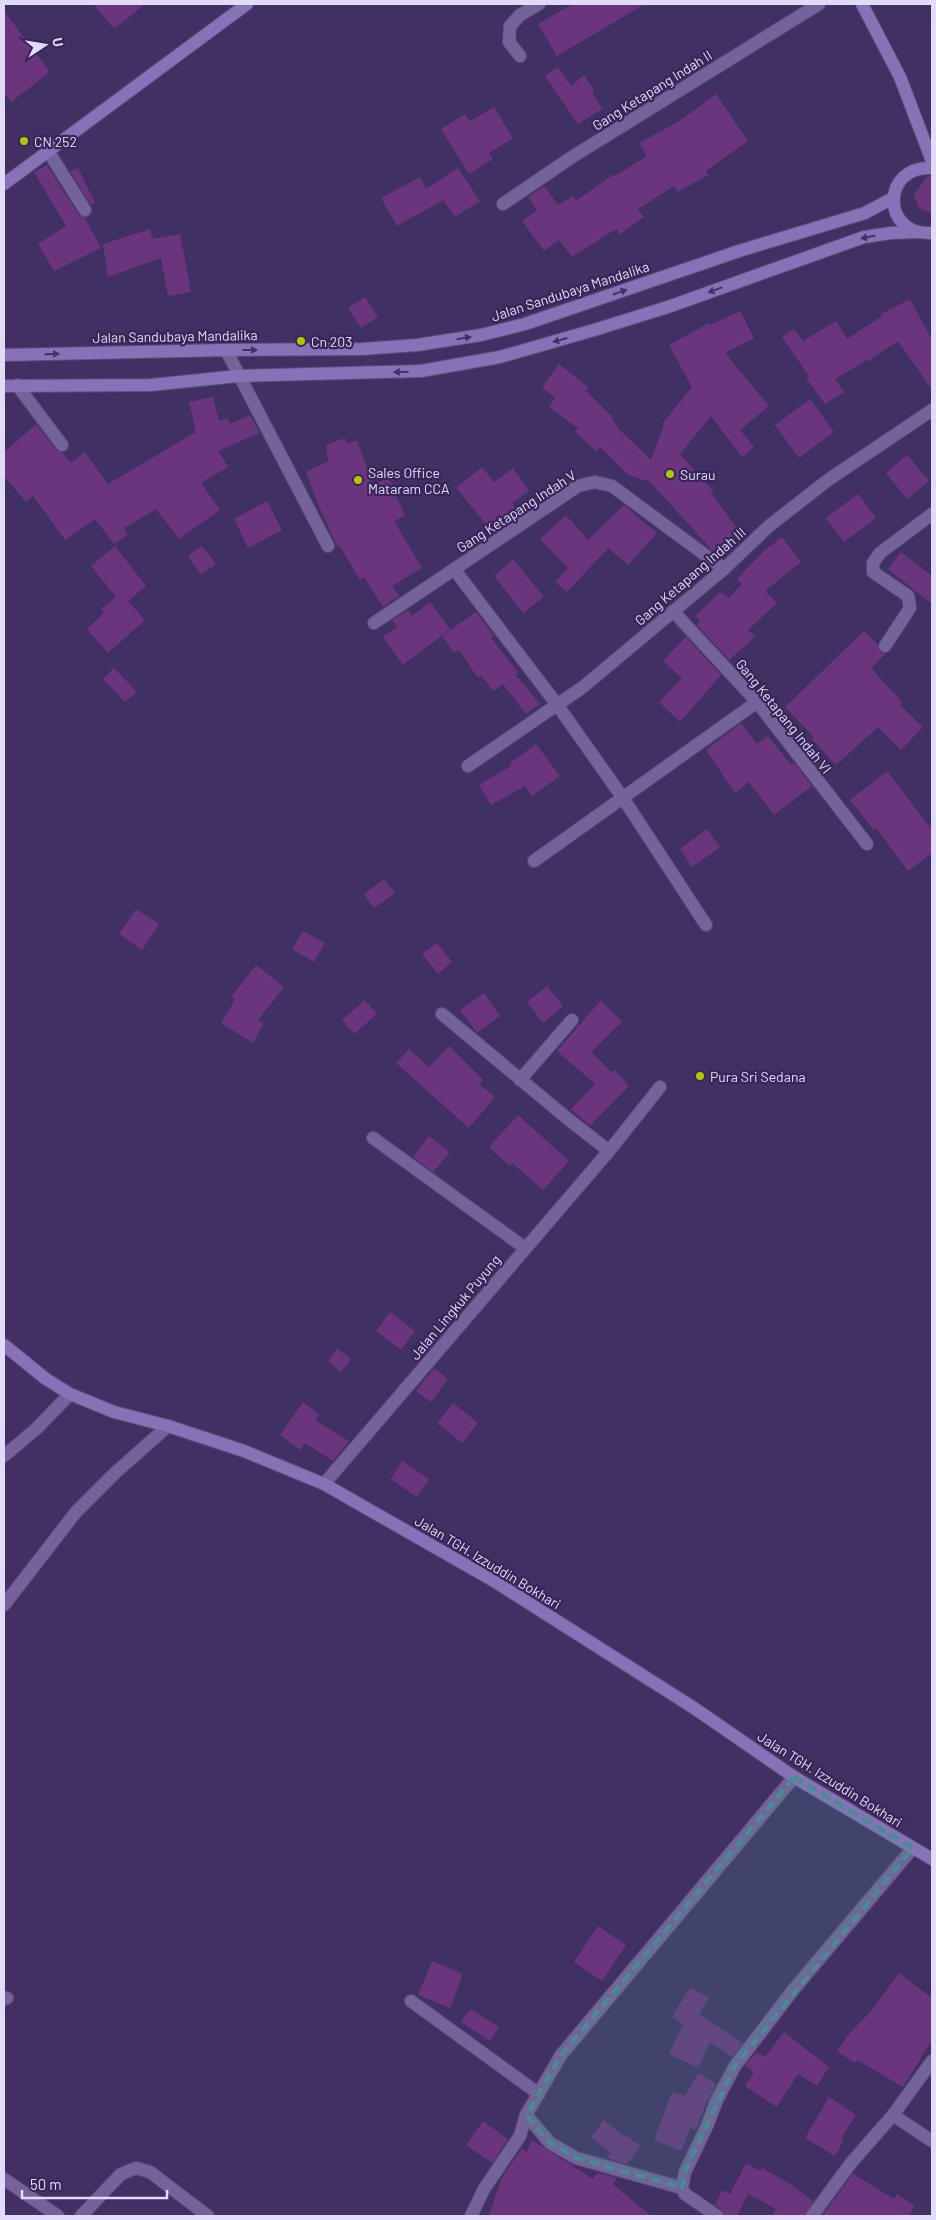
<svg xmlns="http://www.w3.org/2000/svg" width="936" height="2220" viewBox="0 0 936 2220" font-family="Barlow,sans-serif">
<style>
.building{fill:#6a357c}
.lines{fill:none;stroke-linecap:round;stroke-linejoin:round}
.street-casing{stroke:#5c4d78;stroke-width:14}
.secondary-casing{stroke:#5c4d78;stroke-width:14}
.street{stroke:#73639a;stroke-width:12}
.secondary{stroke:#8672b7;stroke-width:12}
.oneway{fill:#433165}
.marked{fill:#448f91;fill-opacity:0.2;stroke:#448f91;stroke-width:4;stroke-dasharray:10 6;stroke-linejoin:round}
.poi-dot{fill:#b1c500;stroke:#372657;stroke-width:2}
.labels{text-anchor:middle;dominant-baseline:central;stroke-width:4.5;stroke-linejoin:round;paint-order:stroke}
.street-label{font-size:14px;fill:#e2daf9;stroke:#372657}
.poi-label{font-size:14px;fill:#e2daf9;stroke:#372657;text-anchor:start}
</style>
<rect width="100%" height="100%" fill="#413063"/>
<g class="building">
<polygon points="93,4 145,4 114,29"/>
<polygon points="572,4 645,4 557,56 538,24"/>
<polygon points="4,11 50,72 11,102 4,93"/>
<polygon points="558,67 571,86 584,75 595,91 592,92 602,109 578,124 545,76"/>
<polygon points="716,94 748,141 706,171 708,175 678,192 674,186 638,209 644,217 620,234 616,229 572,257 559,240 544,251 522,221 537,210 528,197 544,186 558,205 573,196 576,201 614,174 615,176 647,156 639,143 678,122"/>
<polygon points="494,107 513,138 489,153 493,159 469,174 441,129 465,114 470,121"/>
<polygon points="47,165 78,214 85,218 101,248 54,271 38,244 66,226 34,172"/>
<polygon points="78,168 95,203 91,205 70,171"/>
<polygon points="458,168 480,201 455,217 443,200 397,226 381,198 420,177 426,189"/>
<polygon points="932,176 932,214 918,207 914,194 927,177"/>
<polygon points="150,229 152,239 180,234 191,292 168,296 161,258 108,277 103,244"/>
<polygon points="365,297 378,317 361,328 348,308"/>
<polygon points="910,299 932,340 932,390 898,341 868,361 867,360 835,379 844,392 825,404 806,378 809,376 782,337 794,329 803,341 836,321 847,339 882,316 881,314"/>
<polygon points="740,311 754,338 725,353 769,406 740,430 754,447 742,457 711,416 680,454 714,492 712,494 739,531 713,551 650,482 628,475 600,447 596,451 575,432 578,428 549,407 555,398 542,387 559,364 589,388 586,391 613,417 611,418 619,429 651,460 664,425 662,424 692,387 669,345 709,323 710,325"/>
<polygon points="213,397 219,421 228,418 230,424 250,415 260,433 218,451 228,467 201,483 220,510 179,539 156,509 124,528 128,535 114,544 95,519 65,540 33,496 26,502 4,476 4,452 36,424 56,450 63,453 71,463 85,452 108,484 196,432 189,402"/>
<polygon points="810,399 834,432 799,458 775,425"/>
<polygon points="345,438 348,444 357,440 373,484 389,478 405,516 394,521 422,568 392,586 399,596 383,607 364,577 360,580 339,545 337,546 317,502 306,472 328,461 326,445"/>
<polygon points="907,455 929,481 907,499 886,473"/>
<polygon points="482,467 494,482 513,468 529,491 512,503 516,509 491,530 456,488"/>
<polygon points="858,494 876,518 844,542 826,518"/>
<polygon points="267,501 282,530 248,548 234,519"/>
<polygon points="624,505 657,533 628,565 608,548 567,592 555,582 568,568 540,539 566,515 588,540"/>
<polygon points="782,537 801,562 765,591 777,603 748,630 755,637 729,660 697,625 700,621 695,616 720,592 729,598 742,584 737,579 765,550"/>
<polygon points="115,546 146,586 128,601 145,620 108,653 87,629 104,613 101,609 116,597 91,566"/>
<polygon points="202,546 216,564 201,575 188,556"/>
<polygon points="901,552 932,576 932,604 888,569"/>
<polygon points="513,559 544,597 523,613 494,576"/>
<polygon points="430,602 450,629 403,665 383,637 397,627 392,620 408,610 412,616"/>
<polygon points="476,612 494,636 491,638 518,672 515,674 540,704 526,714 503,684 494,691 481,676 478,678 459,650 454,653 442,636"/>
<polygon points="864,631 877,644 880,652 885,654 871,668 902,702 900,705 923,727 901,750 878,727 836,765 812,739 814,737 785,707"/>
<polygon points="686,637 721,675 680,722 659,702 682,678 663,661"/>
<polygon points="114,668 137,692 125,702 103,679"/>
<polygon points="741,723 757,744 768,736 791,765 794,763 812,786 774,815 749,782 735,793 706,750"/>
<polygon points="536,744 560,776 532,796 525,786 491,805 479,785 511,766 509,764"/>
<polygon points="887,771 932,830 932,853 908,871 876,828 874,830 850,800"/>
<polygon points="707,829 720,847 692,867 680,849"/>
<polygon points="384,879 395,893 374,908 364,894"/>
<polygon points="136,909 159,924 142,950 119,934"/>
<polygon points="303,931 325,943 314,962 292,949"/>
<polygon points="437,943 452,962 438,974 422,954"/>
<polygon points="256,965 284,987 258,1020 264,1023 253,1043 221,1023 235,1000 231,997"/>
<polygon points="547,986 563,1006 543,1023 527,1002"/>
<polygon points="484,993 500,1016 477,1033 460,1010"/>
<polygon points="365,1000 377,1014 354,1034 342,1020"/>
<polygon points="601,1000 622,1022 591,1052 612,1072 615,1070 629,1086 590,1126 571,1109 595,1084 557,1051"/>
<polygon points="449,1046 483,1080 479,1084 495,1097 469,1128 396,1063 409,1049 429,1067"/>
<polygon points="518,1115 569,1161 543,1190 512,1163 510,1166 489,1147"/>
<polygon points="429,1136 450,1152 433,1172 413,1157"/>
<polygon points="390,1312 415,1331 401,1350 376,1331"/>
<polygon points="337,1348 351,1359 341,1372 328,1361"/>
<polygon points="434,1368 448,1379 431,1402 416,1391"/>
<polygon points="303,1402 319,1414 315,1420 349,1441 333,1461 305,1443 300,1450 280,1435"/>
<polygon points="453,1403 478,1423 462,1443 437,1423"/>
<polygon points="402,1461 429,1479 417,1497 391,1479"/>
<polygon points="598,1926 626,1945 602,1981 574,1962"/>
<polygon points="432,1961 463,1974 450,2008 418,1995"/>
<polygon points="899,1973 932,1998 932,2040 903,2087 857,2060 855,2063 837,2051 848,2035 871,2011"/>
<polygon points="690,1987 709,1998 699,2014 743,2043 732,2057 710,2042 698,2068 669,2054 683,2024 672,2017"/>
<polygon points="470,2009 499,2027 490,2041 461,2022"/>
<polygon points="784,2032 829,2067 817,2086 798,2074 777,2107 745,2086 754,2072 745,2066 756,2052 765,2057"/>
<polygon points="698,2073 716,2084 708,2101 707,2100 696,2130 690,2128 681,2151 654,2140 672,2092 685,2096"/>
<polygon points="829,2097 856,2115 841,2138 844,2140 835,2156 805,2138"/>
<polygon points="604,2120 623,2136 624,2134 641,2146 627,2164 607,2158 611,2153 591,2137"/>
<polygon points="483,2121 508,2139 492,2163 466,2145"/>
<polygon points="532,2140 593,2179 597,2173 617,2178 613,2184 651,2216 489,2216 501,2179 522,2148 527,2152"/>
<polygon points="746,2163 760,2171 762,2168 787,2182 813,2201 804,2216 771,2216 776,2209 748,2194 737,2216 725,2216 722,2210 715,2205 722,2190 730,2194"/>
<polygon points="853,2174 894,2199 897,2194 915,2206 908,2216 822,2216"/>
</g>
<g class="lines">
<defs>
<g id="street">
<polyline points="520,56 509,42 510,26 520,15 539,4"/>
<polyline points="48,151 85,210"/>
<polyline points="503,204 572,157 819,4"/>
<polyline points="226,350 328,546"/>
<polyline points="17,385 62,445"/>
<polyline points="454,569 558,706 623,798 706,925"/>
<polyline points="673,611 757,702 867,844"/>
<polyline points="374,623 578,486 595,482 612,486 724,569"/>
<polyline points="885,646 910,608 908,596 873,572 873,563 880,553 932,514"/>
<polyline points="468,766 583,687 724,569 769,526 828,480 932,410"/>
<polyline points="534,861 757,702"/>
<polyline points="442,1014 568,1119 609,1151"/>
<polyline points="520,1080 572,1020"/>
<polyline points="373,1138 525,1248"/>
<polyline points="4,1456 36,1429 70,1394"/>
<polyline points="324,1484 609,1151 660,1087"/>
<polyline points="4,1605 76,1512 115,1473 168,1426"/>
<polyline points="4,1999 7,1998"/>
<polyline points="411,2001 539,2094"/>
<polyline points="526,2115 550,2143 576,2158 682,2188 685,2194 717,2216"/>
<polyline points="893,2115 932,2141"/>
<polyline points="4,2179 58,2216"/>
<polyline points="682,2188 685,2172 707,2126 717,2100 735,2066 794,1989 913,1848"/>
<polyline points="81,2216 121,2174 136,2168 150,2172 208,2216"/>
<polyline points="471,2216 484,2189 520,2136 526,2115 561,2055 794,1777"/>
<polyline points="812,2216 851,2163 893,2115 932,2061"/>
</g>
<g id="secondary">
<polyline points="862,4 900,77 932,161"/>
<path d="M932,168C881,165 881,236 932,233"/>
<polyline points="4,184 247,4"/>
<polyline points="4,355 226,350 362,349 417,345 481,335 525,324 739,251 865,213 893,198"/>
<polyline points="4,386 151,385 238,376 421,371 500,357 594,330 668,307 864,237 891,233 917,232"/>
<polyline points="4,1345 46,1379 70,1394 114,1412 168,1426 244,1451 324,1484 494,1581 694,1708 794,1777 932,1859"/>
</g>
</defs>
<use href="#street" class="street-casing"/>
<use href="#secondary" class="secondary-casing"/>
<use href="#street" class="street"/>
<use href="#secondary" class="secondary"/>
</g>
<defs><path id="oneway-solid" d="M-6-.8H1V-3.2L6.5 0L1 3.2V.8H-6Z" transform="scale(1.25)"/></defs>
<g class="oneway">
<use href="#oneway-solid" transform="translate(868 237) rotate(168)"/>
<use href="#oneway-solid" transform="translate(715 290) rotate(160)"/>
<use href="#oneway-solid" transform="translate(620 292) rotate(-19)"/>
<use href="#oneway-solid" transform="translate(464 338) rotate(-9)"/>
<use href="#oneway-solid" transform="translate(560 340) rotate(164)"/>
<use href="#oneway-solid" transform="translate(250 350)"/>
<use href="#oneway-solid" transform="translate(52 354) rotate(-1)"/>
<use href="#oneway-solid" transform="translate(401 372) rotate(179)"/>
</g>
<path class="marked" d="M794,1777L913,1848L735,2066L685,2172L682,2188L576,2158L550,2143L526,2115L561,2055Z"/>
<g class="poi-dot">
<circle cx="24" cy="141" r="5"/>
<circle cx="301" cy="341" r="5"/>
<circle cx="670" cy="474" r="5"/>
<circle cx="358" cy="480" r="5"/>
<circle cx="700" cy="1076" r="5"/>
</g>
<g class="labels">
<g class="street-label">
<text transform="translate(652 90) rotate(-32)">Gang Ketapang Indah II</text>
<text transform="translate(570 291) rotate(-18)">Jalan Sandubaya Mandalika</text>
<text transform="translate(175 336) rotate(-1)">Jalan Sandubaya Mandalika</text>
<text transform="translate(516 511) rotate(-33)">Gang Ketapang Indah V</text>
<text transform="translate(690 576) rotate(-41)">Gang Ketapang Indah III</text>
<text transform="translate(784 716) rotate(51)">Gang Ketapang Indah VI</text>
<text transform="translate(455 1307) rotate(-50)">Jalan Lingkuk Puyung</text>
<text transform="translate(488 1562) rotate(31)">Jalan TGH. Izzuddin Bokhari</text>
<text transform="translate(830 1779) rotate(32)">Jalan TGH. Izzuddin Bokhari</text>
</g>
<g class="poi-label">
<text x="34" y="141">CN 252</text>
<text x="311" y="341">Cn 203</text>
<text x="368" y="472">Sales Office<tspan x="368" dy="16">Mataram CCA</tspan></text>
<text x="680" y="474">Surau</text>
<text x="710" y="1076">Pura Sri Sedana</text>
</g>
</g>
<rect width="936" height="2220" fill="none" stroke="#e2daf9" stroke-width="10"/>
<g transform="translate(45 45) rotate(78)" stroke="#372657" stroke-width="4" paint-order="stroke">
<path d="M0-4L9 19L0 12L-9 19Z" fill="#e2daf9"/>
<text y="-8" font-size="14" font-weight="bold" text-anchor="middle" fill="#e2daf9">U</text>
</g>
<path d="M22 2190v8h145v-8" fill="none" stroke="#e2daf9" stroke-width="2.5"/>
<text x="30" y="2190" font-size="15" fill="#e2daf9" stroke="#372657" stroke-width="4" paint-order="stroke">50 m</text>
</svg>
